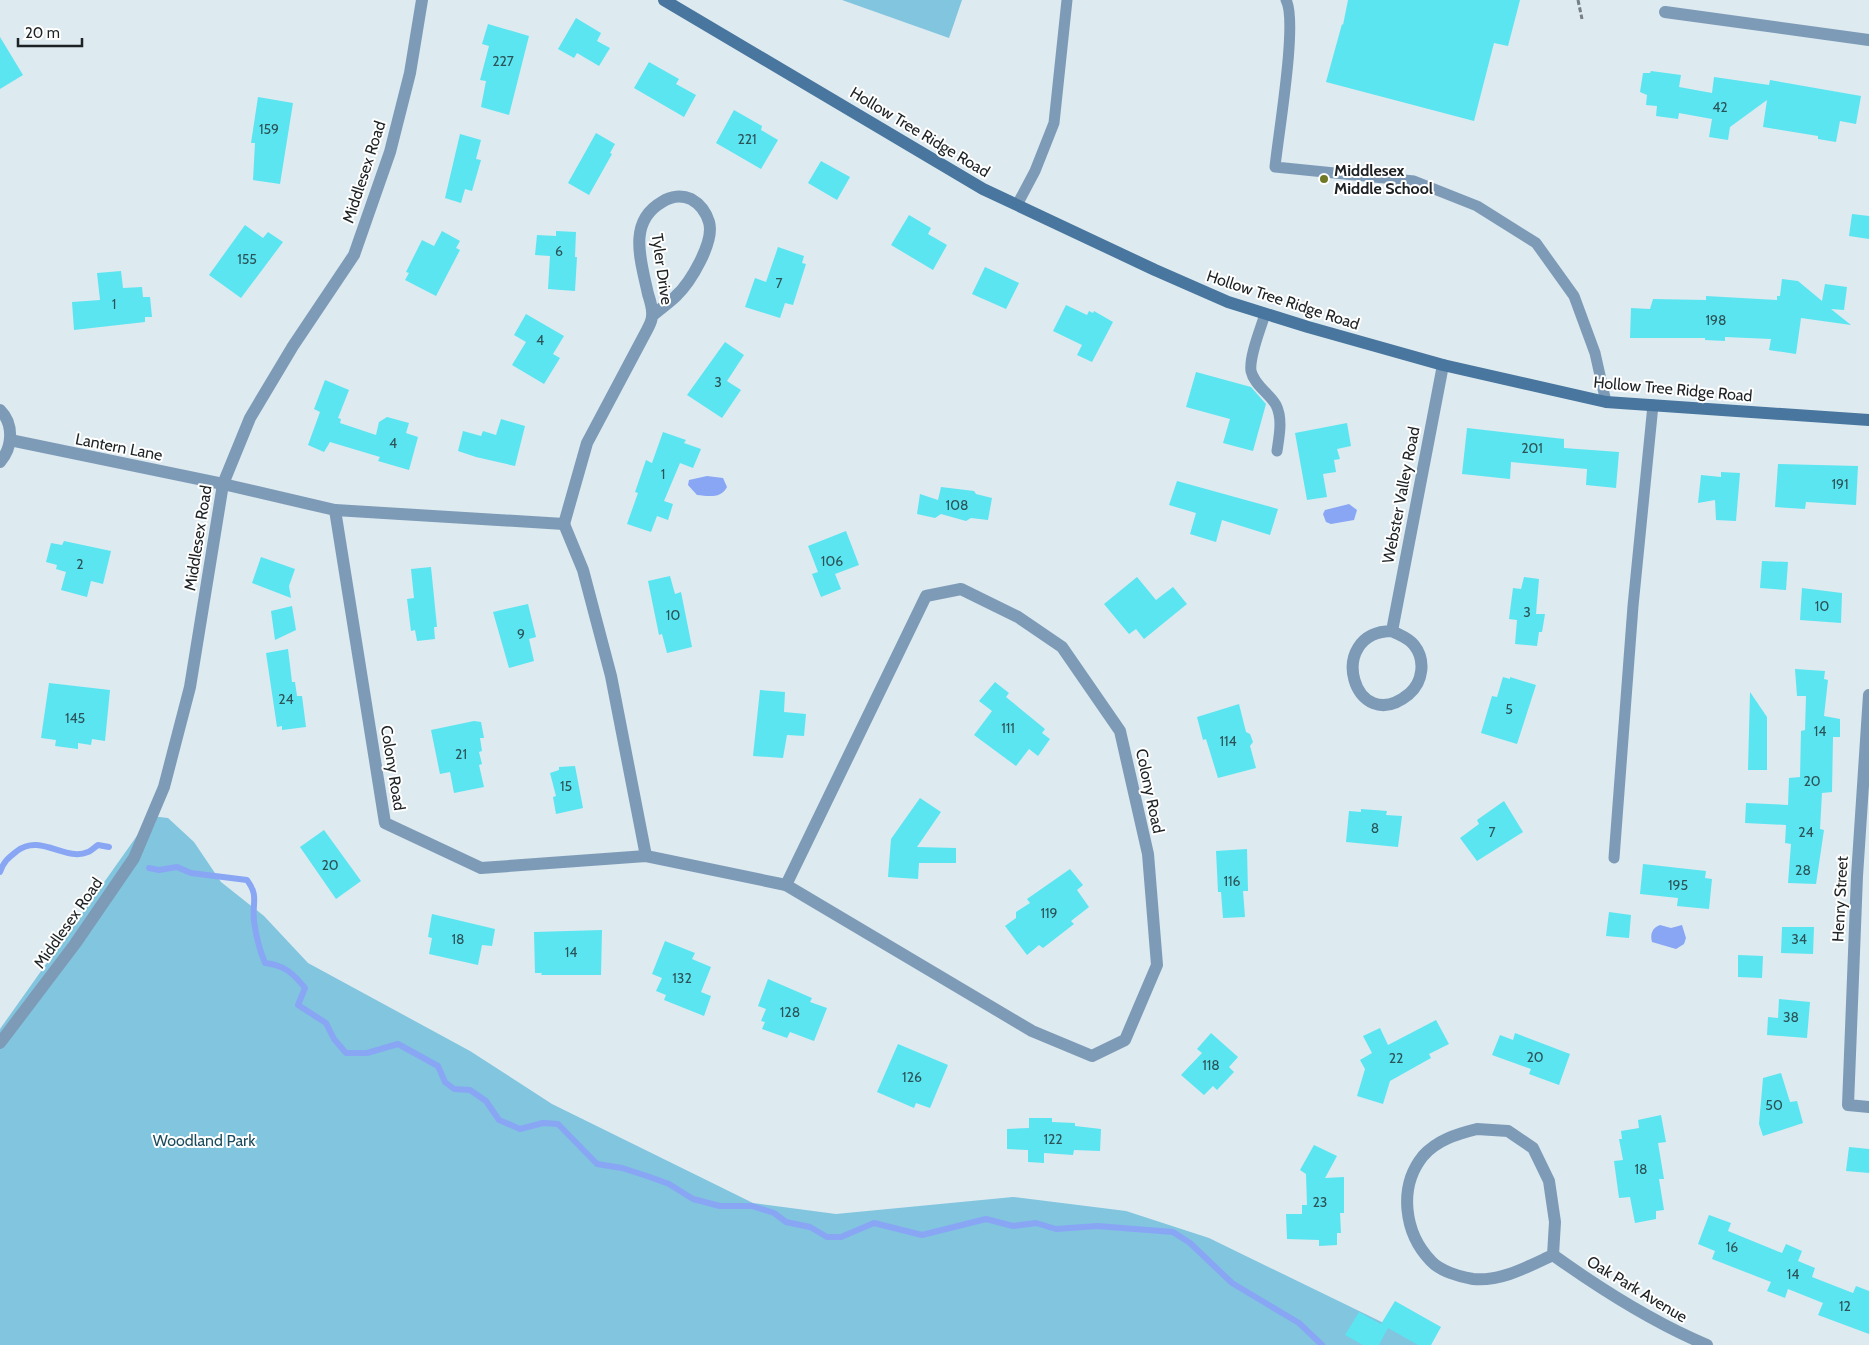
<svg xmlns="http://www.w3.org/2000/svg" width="1869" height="1345" viewBox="0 0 1869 1345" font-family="Cabin,sans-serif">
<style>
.green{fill:#81c5df}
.water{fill:#89a6f5}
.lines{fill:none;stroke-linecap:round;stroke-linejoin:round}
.stream{stroke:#89a6f5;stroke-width:6}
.building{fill:#5be5f1}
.path{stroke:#767f83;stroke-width:3;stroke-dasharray:5 2.5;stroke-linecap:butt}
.service{stroke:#7d9bb7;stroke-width:11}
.minor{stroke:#7d9bb7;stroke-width:12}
.tertiary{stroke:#7d9bb7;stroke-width:12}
.secondary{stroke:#48769e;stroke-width:12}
.poi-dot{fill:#6f7925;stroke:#fff;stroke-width:2}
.labels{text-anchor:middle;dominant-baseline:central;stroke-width:4;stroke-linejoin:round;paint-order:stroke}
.number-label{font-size:14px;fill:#2c5357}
.street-label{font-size:16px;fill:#1d2224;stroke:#fff}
.poi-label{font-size:16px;font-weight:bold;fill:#1d2224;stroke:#fff;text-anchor:start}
.park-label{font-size:16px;fill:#1c4d5e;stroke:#fff}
</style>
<rect width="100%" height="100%" fill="#ddeaf0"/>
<g class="green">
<polygon points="842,0 962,0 949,38"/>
<polygon points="151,816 168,818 194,842 221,882 264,916 308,963 470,1051 552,1104 753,1203 836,1214 1013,1197 1126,1211 1209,1238 1429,1345 0,1345 0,1029"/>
</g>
<g class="water">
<path d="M707,476L723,478L727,487C721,499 708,496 697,495L688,485L689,480Z"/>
<polygon points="1349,504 1357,510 1354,520 1331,524 1326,522 1323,514 1325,510"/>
<path d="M1660,925L1671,928L1682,925L1686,938L1684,944L1676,949L1652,942C1650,934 1652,928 1660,925Z"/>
</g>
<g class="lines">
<g class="stream">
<path d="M149,868L159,870L177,867L191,873L247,880C259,896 252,902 254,921C256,936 259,949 265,963C284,965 293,973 305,988L298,1005L326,1023L334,1039L346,1053H367L398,1044L438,1066L445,1082L454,1089L470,1090L486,1101L499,1120L520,1129L543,1123L558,1124L597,1164L622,1168L647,1176L669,1184L693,1199L720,1206H752L774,1213L786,1222L810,1227L827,1237H841L874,1223L922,1235L986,1219L1013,1226L1036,1223L1056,1229L1097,1226L1173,1232L1190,1243L1232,1283L1299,1323L1322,1345"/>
<path d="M0,872C4,861 8,858 17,851C41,833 65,862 88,852C91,851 95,847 98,845L109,847"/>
</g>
</g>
<g class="building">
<polygon points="1348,0 1520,0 1508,46 1494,43 1474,121 1326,82 1342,24 1343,25"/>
<polygon points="576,18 601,33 597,41 610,48 599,66 577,53 574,58 558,49"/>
<polygon points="488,24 529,36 509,115 481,107 486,81 480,80 489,46 482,44"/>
<polygon points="0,37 23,75 0,89"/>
<polygon points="649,62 679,79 676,84 696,95 684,117 634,88"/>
<polygon points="1651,71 1681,75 1679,87 1712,93 1714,77 1769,85 1770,80 1861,96 1856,124 1840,121 1836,142 1818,139 1818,136 1763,127 1767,100 1730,127 1728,140 1709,137 1712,119 1679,113 1678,119 1656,116 1657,106 1646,105 1647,95 1640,92 1643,73 1650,73"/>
<polygon points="258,97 293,103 280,184 253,180 255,143 251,143"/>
<polygon points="734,110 762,126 761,130 778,140 761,169 716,143"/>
<polygon points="596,133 615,144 610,153 612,154 589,195 568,183"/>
<polygon points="460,134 481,140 476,159 481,160 472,191 465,189 461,203 445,198"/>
<polygon points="821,161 850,177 837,200 808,183"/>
<polygon points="1852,214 1869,216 1869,239 1849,236"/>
<polygon points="909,215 931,228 928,234 947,245 933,270 891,245"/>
<polygon points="245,225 263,238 268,232 283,242 241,298 209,275"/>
<polygon points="442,231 460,241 456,248 460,250 436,296 405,280 409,273 406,272 422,240 434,246"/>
<polygon points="556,231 576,232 575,257 577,257 575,291 548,289 550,256 535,255 537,235 556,236"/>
<polygon points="778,247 804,256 802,263 806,264 793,305 785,303 780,318 745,307 755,278 766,282"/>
<polygon points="985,267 1019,283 1006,309 972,294"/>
<polygon points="121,271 123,288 142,287 143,297 150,297 152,317 145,317 145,322 74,330 72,302 100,300 97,273"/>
<polygon points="1782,279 1798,281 1822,301 1825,284 1847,287 1844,310 1831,309 1851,325 1801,318 1796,354 1769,350 1771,339 1725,337 1725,341 1705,340 1705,338 1630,338 1631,308 1650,309 1653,299 1706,300 1706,296 1777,300 1777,296 1780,296"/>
<polygon points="1066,305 1087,315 1089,311 1093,313 1094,311 1113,322 1092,362 1077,355 1082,345 1053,331"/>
<polygon points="526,314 564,336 553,354 560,358 544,384 512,365 526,342 514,335"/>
<polygon points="725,342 744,355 727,381 741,390 722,418 687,395"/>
<polygon points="1196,372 1251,387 1266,404 1253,451 1223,443 1230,419 1186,407"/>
<polygon points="325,380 349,390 338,418 341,419 340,423 376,435 379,422 387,417 409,423 406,433 418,437 409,470 378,461 380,457 330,442 324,452 308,445 320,412 314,409"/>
<polygon points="501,419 525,426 515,466 476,457 458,451 463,431 481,436 483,431 496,435"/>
<polygon points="1347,423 1351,446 1337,449 1340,459 1334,460 1336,472 1323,474 1327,497 1307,500 1295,433"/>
<polygon points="1467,428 1564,439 1564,448 1619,452 1616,488 1586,485 1587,469 1511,462 1510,479 1462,474"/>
<polygon points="663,432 686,440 684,443 701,449 693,468 680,463 664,501 673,504 668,520 657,516 651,532 627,524 638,493 635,492 646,460 652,463"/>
<polygon points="1778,464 1858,466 1856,505 1806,502 1805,509 1775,507"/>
<polygon points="1721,472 1740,473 1736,521 1716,520 1715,500 1698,503 1701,475 1721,477"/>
<polygon points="1177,481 1278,509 1270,535 1222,520 1216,542 1190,534 1196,513 1169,505"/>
<polygon points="941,487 974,491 976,494 992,498 988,520 971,518 966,521 941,514 935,518 917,514 920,494 938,500"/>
<polygon points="846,531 859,565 835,574 841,589 821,597 812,574 818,572 808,546"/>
<polygon points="64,541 111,551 103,584 91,581 87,597 61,590 66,572 56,569 57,565 46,562 51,543 62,545"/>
<polygon points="261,557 295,569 289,586 291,598 252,583"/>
<polygon points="1762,561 1788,562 1786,590 1760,588"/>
<polygon points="431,567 437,627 434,627 435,639 417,641 415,630 411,631 407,599 414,598 411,569"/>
<polygon points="670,576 675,594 681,592 692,647 667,653 662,634 659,635 648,581"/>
<polygon points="1137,577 1156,600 1173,587 1187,604 1144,639 1136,629 1129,634 1104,604"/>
<polygon points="1524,577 1539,579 1536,614 1545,614 1542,632 1539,632 1537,646 1515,644 1517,620 1509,619 1513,588 1521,589"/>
<polygon points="1802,588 1842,593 1841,623 1800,620"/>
<polygon points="528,604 536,637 529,639 534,661 509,668 493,612"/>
<polygon points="292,606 296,630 275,640 271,611"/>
<polygon points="288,649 292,682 295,682 297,696 302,696 306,727 282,730 282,726 277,727 266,653"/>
<polygon points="1795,669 1825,671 1824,679 1828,680 1824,716 1840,719 1840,737 1833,737 1832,792 1822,793 1820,829 1824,830 1816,884 1788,883 1791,844 1785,843 1786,825 1745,823 1746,803 1788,805 1789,778 1800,777 1801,731 1805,730 1806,696 1797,696"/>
<polygon points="1503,677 1510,679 1510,677 1536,685 1517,744 1481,733 1492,696 1497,697"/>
<polygon points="995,682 1009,693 1006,697 1045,729 1042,733 1050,739 1038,756 1029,749 1016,766 974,735 992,711 979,701"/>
<polygon points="49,683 110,690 105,741 92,739 91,745 78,743 78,749 55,746 56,740 41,738"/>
<polygon points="760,690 785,692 784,712 806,714 804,736 787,735 783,758 753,756"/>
<polygon points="1750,692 1767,717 1767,770 1748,770"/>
<polygon points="1239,704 1246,732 1250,734 1253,742 1250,746 1256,768 1218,778 1206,739 1203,740 1197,717"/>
<polygon points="474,721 481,722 484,738 480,738 482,751 479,752 482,764 479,765 484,787 454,793 450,772 440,774 431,730"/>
<polygon points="575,766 583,808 556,814 553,797 556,796 550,773 559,770 559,767"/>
<polygon points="920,798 941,812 917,847 956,848 956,863 919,863 918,879 888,877 891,839"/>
<polygon points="1504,801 1523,832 1477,861 1460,838 1479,824 1477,820"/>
<polygon points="1361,809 1387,811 1386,815 1402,816 1398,847 1346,842 1349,811 1361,812"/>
<polygon points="324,830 361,881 336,899 300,847"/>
<polygon points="1247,849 1248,891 1243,891 1245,917 1223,918 1221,892 1218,892 1216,851"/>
<polygon points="1643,864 1706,871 1705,878 1712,879 1709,909 1677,906 1678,898 1640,894"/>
<polygon points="1070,869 1083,885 1077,890 1089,907 1071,921 1074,924 1043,948 1039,945 1027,955 1005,926 1016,918 1016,912 1030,903 1027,899"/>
<polygon points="1609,912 1631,915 1629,938 1606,936"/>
<polygon points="432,914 495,929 492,946 482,945 478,965 429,954 432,938 428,937"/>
<polygon points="1782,927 1814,927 1813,954 1781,953"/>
<polygon points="602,930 601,975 541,975 542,973 535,973 534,932"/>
<polygon points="665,941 695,953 692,959 711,967 701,992 711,996 704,1016 664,1000 666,995 656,991 662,978 652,974"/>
<polygon points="1738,955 1763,956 1762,978 1738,977"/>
<polygon points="768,979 812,998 810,1002 827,1008 814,1041 790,1032 787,1038 762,1029 765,1022 761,1021 766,1009 758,1006"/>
<polygon points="1779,999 1810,1002 1807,1038 1767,1035 1768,1017 1778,1018"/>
<polygon points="1436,1020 1449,1044 1429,1054 1431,1058 1390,1081 1383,1104 1357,1096 1365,1069 1360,1060 1372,1053 1363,1036 1380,1028 1388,1045"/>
<polygon points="1211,1033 1238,1057 1229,1067 1234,1072 1217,1090 1213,1086 1204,1095 1181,1075 1202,1053 1197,1049"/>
<polygon points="1515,1033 1570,1054 1559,1085 1529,1074 1531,1069 1492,1055 1500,1035 1513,1040"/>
<polygon points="898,1044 948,1065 930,1108 916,1103 914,1108 877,1092"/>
<polygon points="1781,1073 1790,1102 1797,1101 1803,1123 1763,1136 1759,1124 1763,1078"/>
<polygon points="1661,1115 1666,1142 1658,1143 1664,1179 1659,1179 1664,1210 1656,1211 1656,1219 1635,1223 1630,1197 1619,1198 1614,1161 1623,1160 1619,1139 1622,1139 1621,1131 1639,1128 1638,1120"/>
<polygon points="1029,1118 1052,1118 1052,1122 1075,1123 1075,1126 1101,1129 1100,1151 1074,1150 1073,1155 1044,1153 1044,1163 1028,1162 1028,1150 1007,1149 1007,1129 1029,1128"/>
<polygon points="1314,1145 1337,1156 1325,1178 1344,1177 1344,1213 1340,1213 1341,1233 1337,1233 1337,1245 1319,1246 1319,1240 1287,1239 1286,1214 1302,1214 1302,1205 1307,1205 1306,1174 1300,1170"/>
<polygon points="1849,1147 1869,1149 1869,1173 1846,1171"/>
<polygon points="1709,1215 1731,1223 1728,1231 1782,1253 1786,1244 1802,1251 1798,1261 1815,1268 1812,1277 1853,1293 1856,1286 1869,1291 1869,1334 1818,1315 1823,1303 1788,1289 1785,1298 1767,1291 1771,1282 1712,1259 1715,1251 1698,1244"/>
<polygon points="1395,1301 1441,1327 1431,1345 1418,1345 1388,1328 1379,1345 1363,1345 1345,1335 1359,1312 1386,1327 1381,1324"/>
</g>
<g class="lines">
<polyline class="path" points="1578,0 1582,19"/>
<g class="service">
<path d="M1286,0C1298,21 1278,136 1275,167L1414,181L1477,206L1536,243L1574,296L1595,353L1606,402"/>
<polyline points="1017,205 1035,171 1054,123 1067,0"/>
<path d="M1265,314C1261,328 1249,356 1251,371C1254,385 1269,393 1276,405C1283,419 1279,437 1277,451"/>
<polyline points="1614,858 1633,606 1653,405"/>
</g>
<g class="minor">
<polyline points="1665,12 1869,40"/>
<path d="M0,410C14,424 13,447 0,462"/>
<polyline points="10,440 223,484 335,510 564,524"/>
<polyline points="335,510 385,823 481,868 646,856 786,885"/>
<path d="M564,524L587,443L647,330C649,326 652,321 652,316C653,309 650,300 648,294C641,261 627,222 662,202C671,196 682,195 691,199C700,204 706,212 709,222C715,242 690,283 676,296C669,303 660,309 653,315"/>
<polyline points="564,524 583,570 611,676 646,856"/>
<polygon points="961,589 1018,617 1062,647 1120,731 1148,854 1157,965 1125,1040 1092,1056 1032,1031 786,885 926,596"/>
<path d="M1392,631C1324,632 1354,739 1409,694C1423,682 1426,660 1414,645C1409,638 1399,635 1392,631L1443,365"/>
<polyline points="1869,695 1857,876 1848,1105 1869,1107"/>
<path d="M1477,1129L1508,1131L1533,1148L1549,1181L1555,1222L1553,1255C1529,1266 1501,1282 1473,1279C1460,1277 1440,1271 1431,1261C1404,1233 1398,1187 1423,1156C1437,1140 1457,1134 1477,1129Z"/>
<path d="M1553,1255C1602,1290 1652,1322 1707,1345"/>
</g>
<polyline class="tertiary" points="0,1043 75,944 134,858 164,787 190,687 223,484 250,418 293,346 354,255 390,152 410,73 422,0"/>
<polyline class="secondary" points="664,0 983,189 1155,270 1228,302 1308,327 1443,365 1606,402 1869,420"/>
</g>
<circle class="poi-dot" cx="1324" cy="179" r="5"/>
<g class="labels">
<g class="number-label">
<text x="503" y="61">227</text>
<text x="1720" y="107">42</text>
<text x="269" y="129">159</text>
<text x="747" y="139">221</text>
<text x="559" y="251">6</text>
<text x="247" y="259">155</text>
<text x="779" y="283">7</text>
<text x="114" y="304">1</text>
<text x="1716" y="320">198</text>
<text x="540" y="340">4</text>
<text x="718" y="382">3</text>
<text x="393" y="443">4</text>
<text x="1532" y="448">201</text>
<text x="663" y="474">1</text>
<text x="1840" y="484">191</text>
<text x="957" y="505">108</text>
<text x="832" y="561">106</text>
<text x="80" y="564">2</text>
<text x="1822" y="606">10</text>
<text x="1527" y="612">3</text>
<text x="673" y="615">10</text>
<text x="521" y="634">9</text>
<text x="286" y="699">24</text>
<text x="1509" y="709">5</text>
<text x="75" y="718">145</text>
<text x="1008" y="728">111</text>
<text x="1820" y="731">14</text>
<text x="1228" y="741">114</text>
<text x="461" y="754">21</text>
<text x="1812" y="781">20</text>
<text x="566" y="786">15</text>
<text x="1375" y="828">8</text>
<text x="1492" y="832">7</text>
<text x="1806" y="832">24</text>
<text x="330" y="865">20</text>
<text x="1803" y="870">28</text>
<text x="1232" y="881">116</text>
<text x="1678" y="885">195</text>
<text x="1049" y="913">119</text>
<text x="458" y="939">18</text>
<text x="1799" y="939">34</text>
<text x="571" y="952">14</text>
<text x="682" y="978">132</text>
<text x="790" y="1012">128</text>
<text x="1791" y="1017">38</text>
<text x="1535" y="1057">20</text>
<text x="1396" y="1058">22</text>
<text x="1211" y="1065">118</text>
<text x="912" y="1077">126</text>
<text x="1774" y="1105">50</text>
<text x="1053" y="1139">122</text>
<text x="1641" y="1169">18</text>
<text x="1320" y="1202">23</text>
<text x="1732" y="1247">16</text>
<text x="1793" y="1274">14</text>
<text x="1845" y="1306">12</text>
</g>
<g class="street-label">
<text transform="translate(920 132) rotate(31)">Hollow Tree Ridge Road</text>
<text transform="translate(364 172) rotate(-72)">Middlesex Road</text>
<text transform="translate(662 269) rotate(82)">Tyler Drive</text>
<text transform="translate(1283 300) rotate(18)">Hollow Tree Ridge Road</text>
<text transform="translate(1673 389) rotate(5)">Hollow Tree Ridge Road</text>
<text transform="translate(119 447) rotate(11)">Lantern Lane</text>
<text transform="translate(1401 495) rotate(-79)">Webster Valley Road</text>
<text transform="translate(198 538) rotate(-81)">Middlesex Road</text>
<text transform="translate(393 768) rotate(81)">Colony Road</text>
<text transform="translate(1150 791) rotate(78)">Colony Road</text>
<text transform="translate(1840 899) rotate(-87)">Henry Street</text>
<text transform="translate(68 923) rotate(-55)">Middlesex Road</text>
<text transform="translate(1637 1289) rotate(31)">Oak Park Avenue</text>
</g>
<g class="poi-label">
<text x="1334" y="170">Middlesex<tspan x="1334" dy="18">Middle School</tspan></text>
</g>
<g class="park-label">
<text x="204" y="1140">Woodland Park</text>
</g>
</g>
<path d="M18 38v8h64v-8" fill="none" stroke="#1d2224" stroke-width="2.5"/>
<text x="25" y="38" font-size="15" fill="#1d2224" stroke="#ffffff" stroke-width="4" paint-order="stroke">20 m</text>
</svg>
